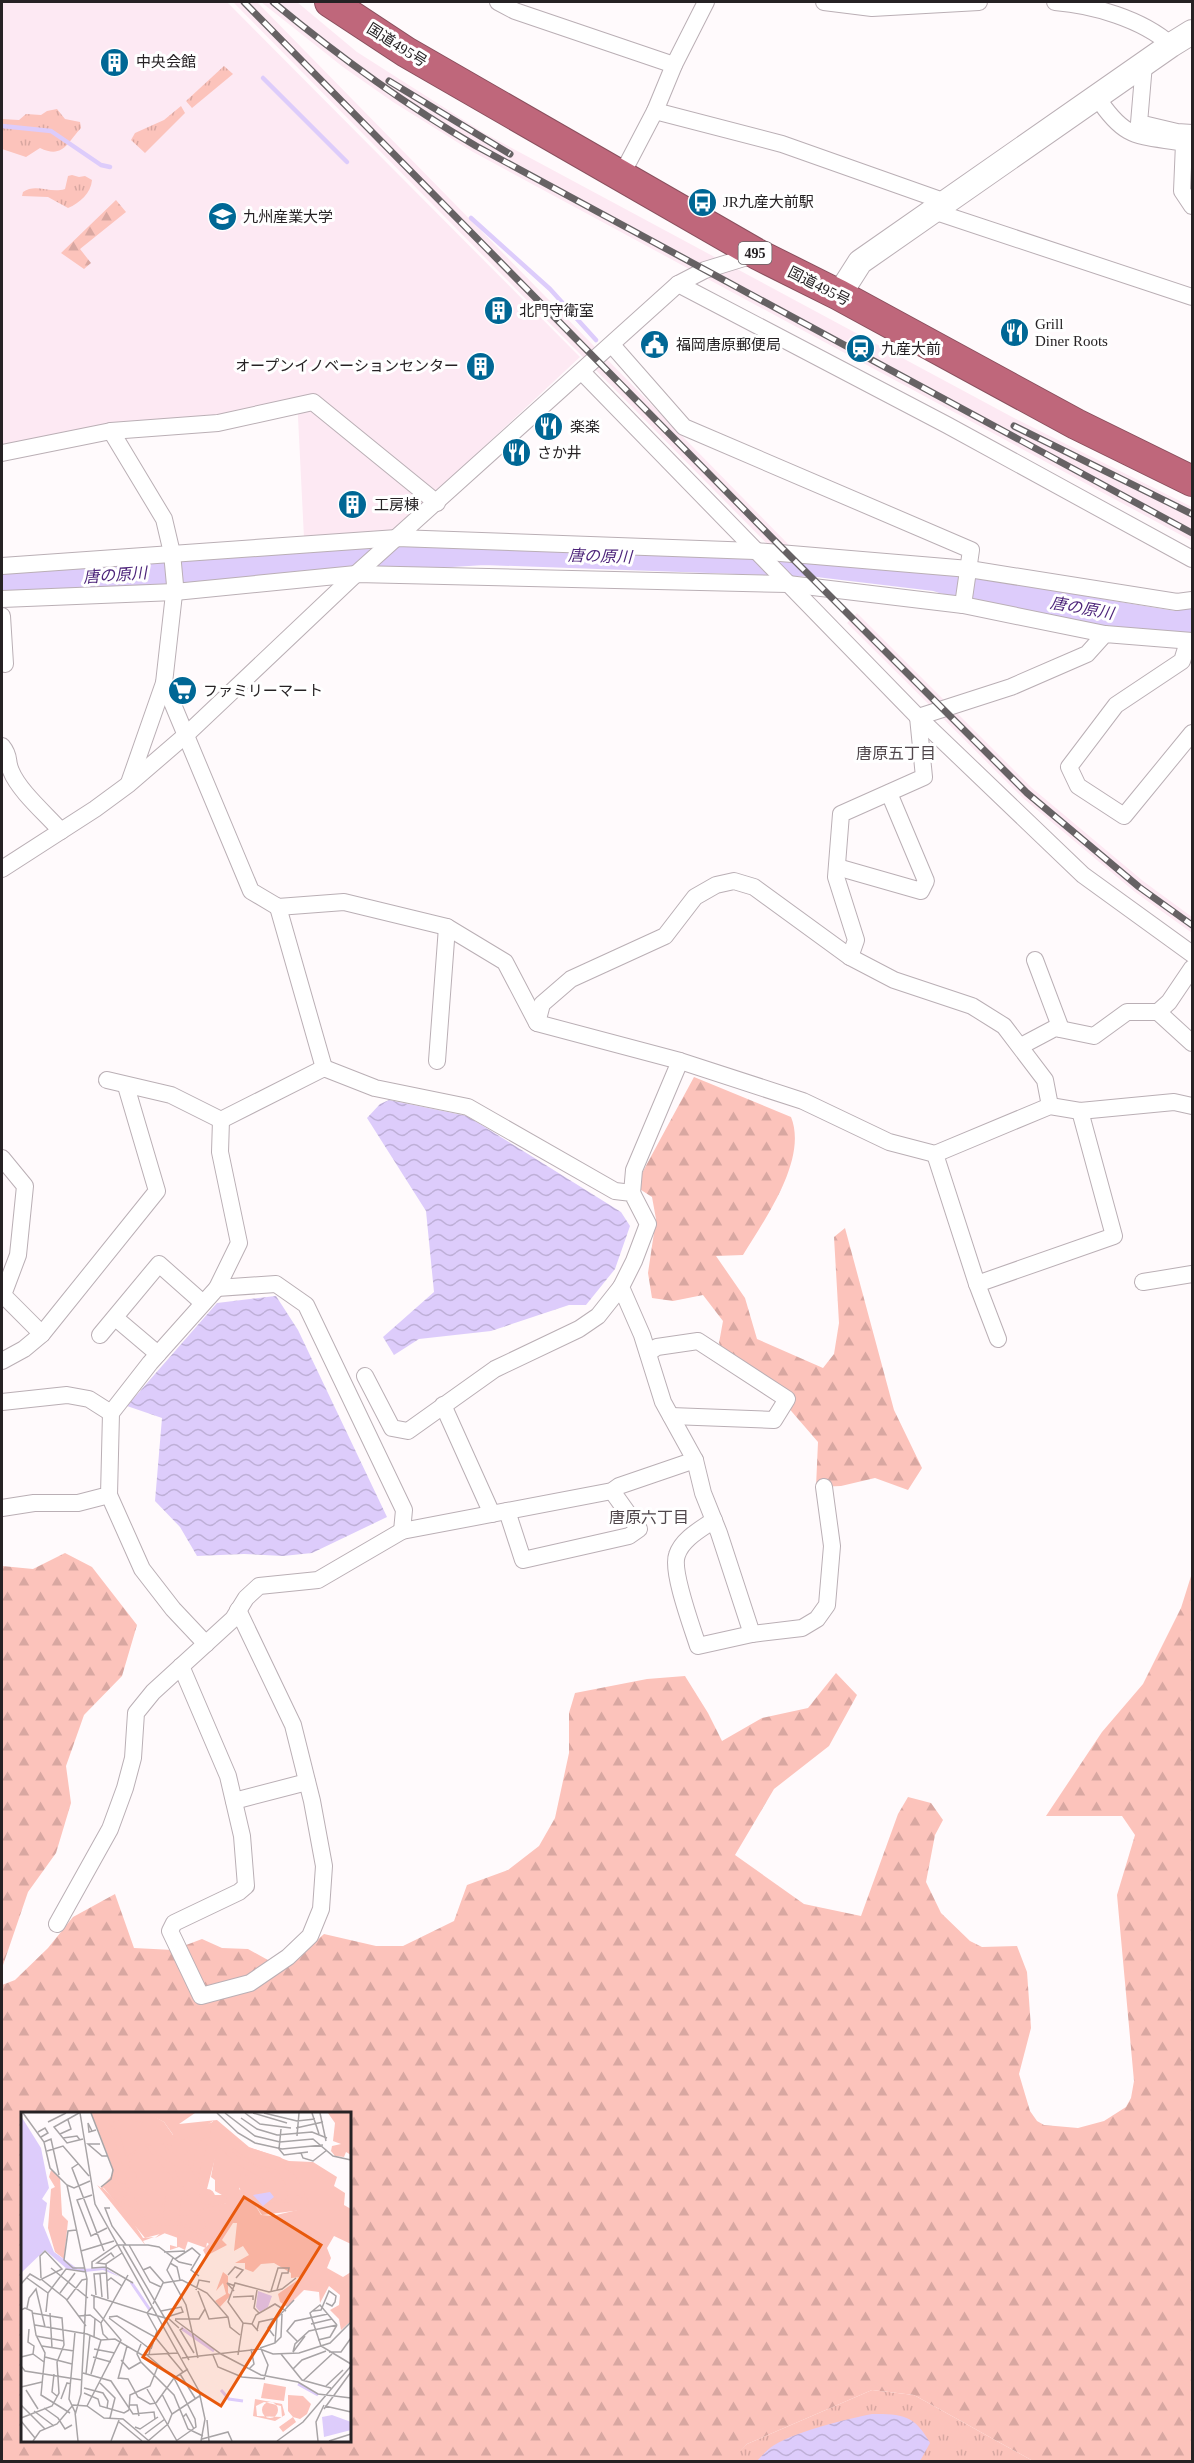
<svg xmlns="http://www.w3.org/2000/svg" width="1194" height="2463" viewBox="0 0 1194 2463" font-family="'Times New Roman','Noto Sans JP',serif">
<style>
.built{fill:#fde9f3}
.grass{fill:url(#grass-tufts)}
.forest{fill:url(#forest-firs);fill-rule:evenodd}
.water{fill:url(#water-waves)}
.lines{fill:none;stroke-linecap:round;stroke-linejoin:round}
.stream{stroke:#ddccfb;stroke-width:4.5}
.river{stroke:#ddccfb;stroke-width:26}
.street-casing{stroke:#baafb5;stroke-width:18}
.secondary-casing{stroke:#baafb5;stroke-width:26}
.highway-casing{stroke:#894f5d;stroke-width:32}
.street{stroke:#fff;stroke-width:16}
.secondary{stroke:#fff;stroke-width:24}
.highway{stroke:#bf677b;stroke-width:30}
.rail-casing{stroke:#666264;stroke-width:7}
.rail{stroke:#fff;stroke-width:4.5;stroke-dasharray:14;stroke-linecap:butt}
.labels{text-anchor:middle;dominant-baseline:central;stroke-width:6;stroke-linejoin:round;paint-order:stroke}
.shield{fill:#fff;stroke:#676466;stroke-width:1.5}
.shield-label{font-size:14px;font-weight:bold;fill:#262224}
.street-label{font-size:15px;fill:#262224;stroke:#fff}
.poi-label{font-size:15px;fill:#262224;stroke:#fff;text-anchor:start}
.water-label{font-size:16px;font-style:italic;fill:#4d247a;stroke:#fff}
.neighbourhood-label{font-size:16px;fill:#51474c;stroke:#fff}
.inset-river{fill:none;stroke:#ddccfb;stroke-width:3}
.inset-road{fill:none;stroke:#a8a4a6;stroke-width:1.5}
.view{fill:#e8590c;fill-opacity:0.15;stroke:#e8590c;stroke-width:3}
.inset-edge{fill:none;stroke:#262224;stroke-width:3}
</style>
<defs>
<pattern id="grass-tufts" width="24" height="20" patternUnits="userSpaceOnUse" patternTransform="scale(1.5)"><rect width="24" height="20" fill="#fcc3bb"/><path d="M3 7l-1-3M5 7V3M7 7l1-3M15 17l-1-3M17 17v-4M19 17l1-3" fill="none" stroke="#d8a7a1"/></pattern>
<pattern id="forest-firs" width="22" height="20" patternUnits="userSpaceOnUse" patternTransform="scale(1.5)"><rect width="22" height="20" fill="#fcc3bb"/><path d="M5 1l3.5 6h-7zM16 11l3.5 6h-7z" fill="#d8a7a1"/></pattern>
<pattern id="water-waves" width="16" height="10" patternUnits="userSpaceOnUse" patternTransform="scale(1.5)"><rect width="16" height="10" fill="#ddccfb"/><path d="M0 5q4-4 8 0t8 0" fill="none" stroke="#beafd7"/></pattern>
</defs>
<rect width="100%" height="100%" fill="#fffafc"/>
<g class="built">
<polygon points="2,2 227,2 580,357 395,530 304,538 297,397 215,415 2,447"/>
<polygon points="233,2 257,2 789,545 778,555"/>
<polygon points="261,2 297,2 357,52 484,133 1014,418 1192,507 1192,541 473,152 393,102 343,67"/>
<polygon points="857,613 1032,788 1143,881 1192,917 1192,933 1135,892 1023,798 847,623"/>
</g>
<g class="grass">
<polygon points="224,66 233,74 192,108 186,101"/>
<polygon points="181,106 185,113 145,153 131,140 135,133 164,120"/>
<path d="M57,109L65,119L80,122L81,128C67,143 63,159 40,148L26,157L2,149V119L19,120L26,114L41,115L47,111Z"/>
<path d="M72,175L79,177L85,176L92,180C91,193 80,203 68,208L48,197L22,196L23,192C36,183 50,194 65,189L68,176Z"/>
<polygon points="872,2390 914,2395 1033,2461 728,2462 747,2444"/>
</g>
<g class="forest">
<polygon points="116,200 126,212 80,249 91,263 84,269 61,253"/>
<path d="M694,1077L791,1117C808,1159 765,1219 743,1255L716,1256L745,1298L757,1339L823,1368L834,1354L839,1323L834,1237L845,1228L894,1410L922,1468L908,1490L875,1478L841,1486L816,1487L818,1442L760,1375L733,1370L719,1343L723,1321L703,1295L673,1301L652,1298L648,1273L656,1219L652,1197L635,1186Z"/>
<polygon points="65,1553 92,1567 137,1625 122,1676 84,1715 66,1766 71,1803 56,1853 28,1892 2,1968 2,1566 33,1569"/>
<path d="M1192,1573V2461H1033L914,2395L872,2390L747,2444L731,2461L2,2462V1985L15,1980L48,1948L73,1917L115,1894L134,1948L173,1950L202,1939L222,1948L248,1949L284,1969L324,1934L376,1946H403L454,1921L467,1885L508,1870L539,1846L555,1818L569,1753V1713L575,1693L647,1679L685,1676L708,1713L722,1741L762,1718L808,1708L836,1673L857,1695L829,1746L774,1789L735,1855L804,1904L861,1916L898,1814L908,1797L931,1803L943,1820L935,1835L926,1882L941,1913L970,1941L982,1947L1017,1946L1027,1972L1031,2028L1019,2074L1030,2111L1037,2121L1044,2125L1078,2128L1104,2121L1126,2107L1131,2098L1134,2081L1117,1895L1135,1835L1122,1816H1046L1102,1732L1143,1684L1181,1608ZM22,2114H350V2440H22Z"/>
</g>
<g class="water">
<polygon points="389,1100 467,1116 621,1212 630,1226 615,1269 586,1305 569,1305 491,1331 419,1339 394,1355 383,1337 434,1292 426,1211 367,1118 380,1104"/>
<polygon points="276,1296 298,1330 387,1517 312,1553 283,1556 244,1554 197,1556 180,1527 155,1501 162,1418 127,1406 217,1303"/>
<path d="M872,2414C902,2414 915,2415 930,2443L920,2461H757C761,2457 765,2452 770,2448C789,2433 847,2419 872,2414Z"/>
</g>
<g class="lines">
<g class="stream">
<polyline points="263,78 347,162"/>
<polyline points="2,126 51,131 101,165 110,167"/>
<polyline points="471,218 550,289 596,340"/>
</g>
<path class="river" d="M2,582L484,552L818,564L935,578C955,585 977,587 998,592C1057,605 1116,615 1175,624L1192,618"/>
<defs>
<g id="street">
<polyline points="498,2 515,11 674,65"/>
<polyline points="824,2 872,8 979,2"/>
<path d="M1055,2C1093,5 1142,19 1171,45"/>
<polyline points="1144,64 1139,123 1177,132 1192,133"/>
<path d="M1097,97C1125,140 1137,135 1184,143L1182,191L1192,206"/>
<polyline points="655,111 782,144 946,202"/>
<polyline points="621,176 655,111 674,65 706,2"/>
<polyline points="933,211 1192,297"/>
<polyline points="678,284 947,425 1192,559"/>
<polyline points="612,345 684,427 971,550 963,605"/>
<polyline points="582,372 918,717 1083,875 1192,954"/>
<polyline points="111,431 164,519 172,553 175,585 164,683 129,783"/>
<polyline points="2,453 111,431 218,423 313,402 437,503"/>
<polyline points="2,566 397,538 755,551 969,569 1177,602 1192,600"/>
<polyline points="2,599 175,592 356,574 788,584 963,605 1105,634"/>
<polyline points="2,616 5,664"/>
<polyline points="1188,642 1182,661 1116,705 1069,767 1078,786 1124,816 1192,733"/>
<polyline points="164,683 251,891 278,907 344,902 447,927 505,962 537,1023 680,1061 803,1101 889,1142 935,1154 1050,1106 1080,1111 1174,1102 1192,1106"/>
<polyline points="918,717 1011,687 1087,654 1105,634 1192,641"/>
<path d="M2,746C11,757 6,760 11,771C19,791 46,814 61,831"/>
<polyline points="837,867 921,891 926,881 889,793"/>
<polyline points="2,869 95,809 129,784 187,734 356,574 678,284 705,270 757,254"/>
<polyline points="278,907 324,1068"/>
<polyline points="850,957 856,940 836,877 841,814 924,777 918,717"/>
<polyline points="1035,960 1061,1029"/>
<polyline points="1158,1012 1192,1043"/>
<polyline points="537,1023 542,1004 571,979 665,936 695,897 716,885 734,881 754,887 850,957 894,980 972,1006 1004,1026 1045,1080 1050,1106"/>
<polyline points="1021,1046 1055,1028 1094,1036 1127,1012 1158,1012 1169,1002 1192,968"/>
<polyline points="437,1061 447,927"/>
<polyline points="107,1080 171,1095 221,1120"/>
<polyline points="935,1154 977,1284 998,1339"/>
<polyline points="2,1158 25,1186 18,1255 3,1295 42,1334"/>
<polyline points="632,1193 634,1170 680,1061"/>
<polyline points="1143,1282 1192,1274"/>
<polyline points="977,1284 1114,1236 1080,1111"/>
<polyline points="217,1288 276,1284 306,1305 404,1510 402,1531"/>
<polyline points="119,1321 158,1354"/>
<polyline points="100,1335 159,1264 203,1303"/>
<polyline points="648,1353 657,1347 698,1341 787,1399 774,1420 671,1416"/>
<polyline points="2,1361 24,1349 42,1334 157,1191 126,1086"/>
<polyline points="365,1376 392,1428 408,1431 495,1369 579,1329 598,1316 621,1287"/>
<polyline points="2,1402 67,1395 89,1399 111,1413"/>
<polyline points="443,1405 492,1514"/>
<polyline points="695,1460 703,1493 719,1533 752,1634"/>
<polyline points="109,1495 142,1569 173,1609 206,1644"/>
<polyline points="2,1508 34,1503 78,1503 109,1495 111,1413 150,1363 217,1288 239,1243 220,1152 221,1120"/>
<polyline points="507,1511 523,1560 629,1536 639,1529 612,1491"/>
<path d="M714,1520C701,1529 682,1539 677,1555C671,1571 692,1627 698,1646L752,1634L802,1628L817,1619L827,1605L832,1546L824,1487"/>
<polyline points="181,1666 228,1776 242,1836 246,1886 239,1892 174,1923 170,1931 201,1996 250,1983 288,1957 310,1936 321,1909 324,1866 312,1801 293,1725 238,1610"/>
<polyline points="234,1801 307,1782"/>
<polyline points="57,1924 110,1829 125,1788 133,1758 136,1713 153,1692 233,1619 246,1598 259,1586 318,1580 402,1531 612,1491 619,1486 695,1460 663,1402 642,1335 621,1287 634,1261 648,1224 632,1193 615,1191 468,1107 375,1088 324,1068 221,1120"/>
</g>
<polyline id="secondary" points="839,295 860,262 1171,45 1192,32"/>
<polyline id="highway" points="330,2 406,52 757,254 839,295 1076,424 1192,481"/>
</defs>
<use href="#street" class="street-casing"/>
<use href="#secondary" class="secondary-casing"/>
<use href="#highway" class="highway-casing"/>
<use href="#street" class="street"/>
<use href="#secondary" class="secondary"/>
<use href="#highway" class="highway"/>
<defs>
<g id="rail">
<polyline points="244,2 783,549 1027,793 1139,887 1192,925"/>
<path d="M273,2C337,55 404,104 476,146L1192,533"/>
<polyline points="389,81 510,154"/>
<polyline points="1014,426 1192,514"/>
</g>
</defs>
<use href="#rail" class="rail-casing"/>
<use href="#rail" class="rail"/>
</g>
<defs>
<symbol id="building-disc" viewBox="-11 -11 22 22"><circle r="9.5" fill="#006795" stroke="#fff"/><path d="M-4-6H4V6H1V3H-1V6H-4ZM-2.5-4.3h1.7v1.8h-1.7ZM.8-4.3h1.7v1.8H.8ZM-2.5-1h1.7V.8h-1.7ZM.8-1h1.7V.8H.8Z" fill="#fff"/></symbol>
<symbol id="bus-disc" viewBox="-11 -11 22 22"><circle r="9.5" fill="#006795" stroke="#fff"/><path d="M-5-6H5V4H4V6H2V4H-2V6H-4V4H-5ZM-3.5-4V0h7V-4ZM-3.5 1.2v1.5H-2V1.2ZM2 1.2v1.5H3.5V1.2Z" fill="#fff"/></symbol>
<symbol id="university-disc" viewBox="-11 -11 22 22"><circle r="9.5" fill="#006795" stroke="#fff"/><path d="M0-5L7-2L0 1L-7-2ZM-4 1L0 2.5L4 1V4Q0 6-4 4Z" fill="#fff"/></symbol>
<symbol id="restaurant-disc" viewBox="-11 -11 22 22"><circle r="9.5" fill="#006795" stroke="#fff"/><path d="M-5-6h1v4h1v-4h1v4h1v-4h1v5L-1.5 .5V6h-2V.5L-5-1ZM5-6V6H3V1.5H1.5Q1.5-4 5-6Z" fill="#fff"/></symbol>
<symbol id="civic-disc" viewBox="-11 -11 22 22"><circle r="9.5" fill="#006795" stroke="#fff"/><path d="M-.6-6.5H3V-4.5H.6V-3L4-1V1h2V6H-6V1h2V-1L-.6-3ZM-1.2 2.5V6h2.4V2.5Z" fill="#fff"/></symbol>
<symbol id="station-disc" viewBox="-11 -11 22 22"><circle r="9.5" fill="#006795" stroke="#fff"/><path d="M-3-6H3Q5-6 5-4V2Q5 4 3 4L4.5 6H3L1.5 4h-3L-3 6H-4.5L-3 4Q-5 4-5 2V-4Q-5-6-3-6ZM-3.5-4v3h7v-3ZM-3.5 1v1.5H-2V1ZM2 1v1.5H3.5V1Z" fill="#fff"/></symbol>
<symbol id="supermarket-disc" viewBox="-11 -11 22 22"><circle r="9.5" fill="#006795" stroke="#fff"/><path d="M-6-5.5h2.5l.6 2H6L4.5 2H-2.5L-4.4-4H-6ZM-1.5 3.2a1.3 1.3 0 1 0 .1 0ZM3 3.2a1.3 1.3 0 1 0 .1 0Z" fill="#fff"/></symbol>
</defs>
<g fill-rule="evenodd">
<use href="#building-disc" x="98" y="46" width="33" height="33"/>
<use href="#bus-disc" x="686" y="186" width="33" height="33"/>
<use href="#university-disc" x="206" y="200" width="33" height="33"/>
<use href="#building-disc" x="482" y="294" width="33" height="33"/>
<use href="#restaurant-disc" x="998" y="316" width="33" height="33"/>
<use href="#civic-disc" x="638" y="328" width="33" height="33"/>
<use href="#station-disc" x="844" y="332" width="33" height="33"/>
<use href="#building-disc" x="464" y="350" width="33" height="33"/>
<use href="#restaurant-disc" x="532" y="410" width="33" height="33"/>
<use href="#restaurant-disc" x="500" y="436" width="33" height="33"/>
<use href="#building-disc" x="336" y="488" width="33" height="33"/>
<use href="#supermarket-disc" x="166" y="674" width="33" height="33"/>
</g>
<g class="labels">
<rect class="shield" x="738.5" y="242" width="33" height="22" rx="4.5"/>
<g class="shield-label">
<text x="755" y="253">495</text>
</g>
<g class="street-label">
<text transform="translate(397 45) rotate(32)">国道495号</text>
<text transform="translate(819 286) rotate(27)">国道495号</text>
</g>
<g class="poi-label">
<text x="136" y="62">中央会館</text>
<text x="723" y="202">JR九産大前駅</text>
<text x="243" y="217">九州産業大学</text>
<text x="519" y="311">北門守衛室</text>
<text x="1035" y="324">Grill<tspan x="1035" dy="17">Diner Roots</tspan></text>
<text x="676" y="345">福岡唐原郵便局</text>
<text x="881" y="349">九産大前</text>
<text x="459" y="366" text-anchor="end">オープンイノベーションセンター</text>
<text x="570" y="427">楽楽</text>
<text x="537" y="453">さか井</text>
<text x="374" y="505">工房棟</text>
<text x="203" y="691">ファミリーマート</text>
</g>
<g class="water-label">
<text transform="translate(600 556) rotate(2)">唐の原川</text>
<text transform="translate(115 575) rotate(-4)">唐の原川</text>
<text transform="translate(1082 608) rotate(10)">唐の原川</text>
</g>
<g class="neighbourhood-label">
<text x="896" y="753">唐原五丁目</text>
<text x="649" y="1517">唐原六丁目</text>
</g>
</g>
<g transform="translate(21 2112)">
<rect width="330" height="330" fill="#fffafc"/>
<path d="M70,1H127L143,10L152,23L195,9L226,35L259,45L271,54L289,87V97L241,103L229,85L222,83L197,35L186,77L193,83H207L209,90L197,94L190,108L185,136L143,121L124,126L82,75L91,69V54ZM307,1H330V43L325,40L323,45L314,44L310,39L311,34L320,32L312,29L314,11Z" fill="#fcc3bb"/>
<path d="M82,1H104L123,12L103,6L90,11ZM125,1H174L158,12L196,8L228,35L268,49L292,50L316,65L313,74L324,81L323,93L330,97V132L313,124L306,136L310,146L306,156L322,165L330,160V209L320,218L318,207L309,198L318,193L319,183L308,174L299,191L298,180L283,178L266,195L259,190L257,182L281,165L270,166V161L253,151L240,152L232,160L224,157V151H214L228,143L222,134L213,139L216,111H212L201,128L206,133L185,144L182,138L188,132L160,113L133,114L145,82L142,107L163,111L179,123L185,113L181,104L158,103L161,81L156,71L123,32L132,34L136,42L157,55L154,59L175,99L205,91L206,86L194,79V68L190,65L196,32L214,51L242,67L257,82V85L239,70L220,61L218,77L229,84L240,103L251,104L285,96L288,90L274,63L263,56L265,51L227,37L192,11L177,65L183,74L182,78L169,56L172,55L174,42L168,46L167,54L140,31L152,34L162,44L182,27L192,9L162,28L155,27L143,10ZM88,11L99,23L105,45L115,38L107,53L116,63L113,86L130,115L114,97L100,90L106,83L97,88L93,85L99,79L110,81V77L91,70L82,76L107,102L122,126L133,125L122,129L125,134L76,73L80,76L93,61L97,70L108,73ZM212,36L233,52L256,58L267,77L279,83L283,88L277,83L266,91L249,90L253,85L263,89L268,82L252,62L224,49L211,40ZM30,58L39,65L41,103L47,109L43,147L34,140L27,116L30,77L34,75L28,65ZM178 85a8 8 0 1 1 16 0a8 8 0 1 1-16 0ZM141,120L148,121L174,128L167,129L164,138L158,135L149,138V133L156,135V124L144,121L134,126ZM202,160L207,164V181L210,183L199,195L194,189L205,182L202,171L195,179Z" fill="#fcc3bb"/>
<path d="M243,271L265,275L263,289L240,286ZM267,283L282,284L290,292L286,302L279,307L272,305L275,310L262,320L258,315L272,305L267,299ZM234,287L261,292L264,303L254,309L232,304ZM243,290L260,294L261,305L236,304L235,294ZM241 298a8 8 0 1 1 16 0a8 8 0 1 1-16 0Z" fill="#fcc3bb" fill-rule="evenodd"/>
<path d="M0,4L20,36L28,76L21,87L26,91L22,113L33,140L57,157L84,156L99,165L82,158L64,160L46,157L24,138L0,161ZM249,80L253,85L242,94L232,83ZM237,179L251,184L247,195L239,200L235,195ZM311,303L330,310V318L303,325L301,305Z" fill="#ddccfb"/>
<path class="inset-river" d="M110,170L129,198M160,216L193,239M277,272L297,283M200,278L208,287L222,289"/>
<path class="inset-road" d="M2,1L23,30L29,56L46,73L66,167L60,282L54,303M58,1L33,15L46,31L62,27M59,1L74,92L178,279L184,307L180,329M70,1L92,58L90,67L80,75M196,1L217,21L234,31L261,37L302,33M204,1L234,24L259,30L292,27L312,44L330,48M224,1L239,12L270,16M232,1L266,11M243,1L276,9L294,7M291,1L298,22M299,1L305,29M220,6L236,17L256,23L291,20L306,26M27,10L45,1M275,16L302,10M260,17L258,37L263,43L287,40M71,19L67,11L68,20L75,18M17,20L24,16L27,21L20,25M39,22L50,17L47,8M276,24L278,1M42,26L56,24L59,28M23,30L30,27L38,63M79,32H67L81,44H87M26,39L42,34L68,64M280,41L282,46L292,49L306,38M57,52L51,56L83,139M46,73L53,76L69,69M71,83L56,88L70,124L86,116M89,96H84L91,114L105,133M55,118L47,119L43,148L52,156H64M108,133L129,170L140,175M102,134L168,248M60,139L93,129M143,140L164,139M152,146L146,158L165,193L177,246M154,147L171,136L179,143L170,158L178,164M149,151L156,155L159,168M85,152L76,151L90,141L93,145M30,156L67,186M122,158L129,155L143,171M79,162L81,185M207,163L214,155L222,158L215,166M6,166L27,181M20,167L45,187L65,214M86,169L90,166L101,174M112,171L85,155L71,156V150L96,133H127L138,135L158,150L171,153M0,172L9,162L19,168L41,157L24,139L19,144L20,166M175,178L178,168L189,170M236,178L233,196L238,201M177,179L188,207L207,205M213,179L206,171L214,174M250,179L257,156H268L267,161H261L256,178M39,181L54,161M70,183L126,201L131,195M75,183L73,162L85,161M212,185L232,184V188M87,187L85,152L101,141M46,188L61,168L66,167M132,192L142,171L161,168L186,181L207,205L209,215L219,223M6,196L8,186L15,177L24,215M0,198L4,196L11,199L15,223L24,241L20,283L49,301M140,199L160,195L162,200L149,204M292,199L300,198L308,179L315,184L314,190L311,194L305,191M25,200L27,181L45,157L65,160M29,201L31,236M126,201L148,207L158,216M126,201L136,219L130,237M58,204L69,203L80,211L107,163M88,205L96,204L134,225L148,242M88,206L129,237L128,243M154,207H178L184,197M154,208L200,242L240,263L277,270L297,282L330,286M252,208L247,216L253,224M80,211L82,222L87,227M231,212L235,203L254,192L265,199M290,212L311,207M14,213L66,222L80,228L94,227L121,243L157,241M316,213L299,193L289,201L300,234L330,252M162,216L159,218L173,241M8,217L7,230L13,234L12,242M236,218L238,210L256,206M237,219L231,212L222,211L207,190L214,171L248,180L261,177L275,166M54,220L48,287L54,300L57,329M15,224L43,229M73,225L74,206M297,228L309,225L316,213M276,229L266,219L274,209L307,202M254,231L260,225L261,202M120,232L116,242L120,250L153,283L167,317L182,324M21,234L53,239M239,236L254,231L256,206L273,188M73,237L94,241M240,237L247,253L243,267M272,240L274,232L288,219L316,213M272,240L284,224M308,240H320L330,226M147,242L162,260M260,242L281,268L310,276M126,243L153,266L174,307L175,315L155,329M192,243L197,255L221,265L244,267M217,243L222,211M0,245L12,242L23,250M24,245L51,252M72,245L90,250M161,246L239,237L252,242L278,241L309,231L330,210M100,248L108,257L120,250M0,254L4,259L61,268M228,257L233,252L230,237M272,257L281,248L305,239M62,261L90,269L112,302L133,300L134,307M33,262L31,280L36,284M65,262L69,223M70,262L80,228M159,262L174,286M97,266L107,267L117,285L129,292L135,291M97,267L106,234M283,268L311,242M79,271L94,286L89,306M305,274L322,258M0,275L21,270M63,276L82,281L87,289L86,296M126,277L156,329M5,278L17,297M63,281L77,287L79,294L103,301L108,298M141,282L151,302M40,287L46,271L50,272M135,291L153,266L167,257M0,293L24,317M108,293H116L118,304M66,294L100,228L73,196V183M304,294L330,300M23,296L37,306L44,317L51,313M303,297L330,260M108,298L109,283L129,274L137,254M13,299L33,314M162,305L165,302L173,317M0,306L31,294L38,281L36,250L43,233L41,206L11,201M186,308L188,329M0,309L14,326M98,310L121,329M147,312L151,302L180,283M114,315L119,317L137,305M124,322L144,307M181,327L207,320L211,329M12,329L19,319L36,312L52,293L66,294L83,306L102,307L128,329M90,329L98,308M127,329L147,312M256,329L282,310L330,254M297,329L295,310L303,293M308,329L330,322"/>
<path class="view" d="M223,85L300,133L200,294L122,245Z"/>
<rect width="330" height="330" class="inset-edge"/>
</g>
<rect width="1194" height="2463" fill="none" stroke="#262224" stroke-width="6"/>
</svg>
